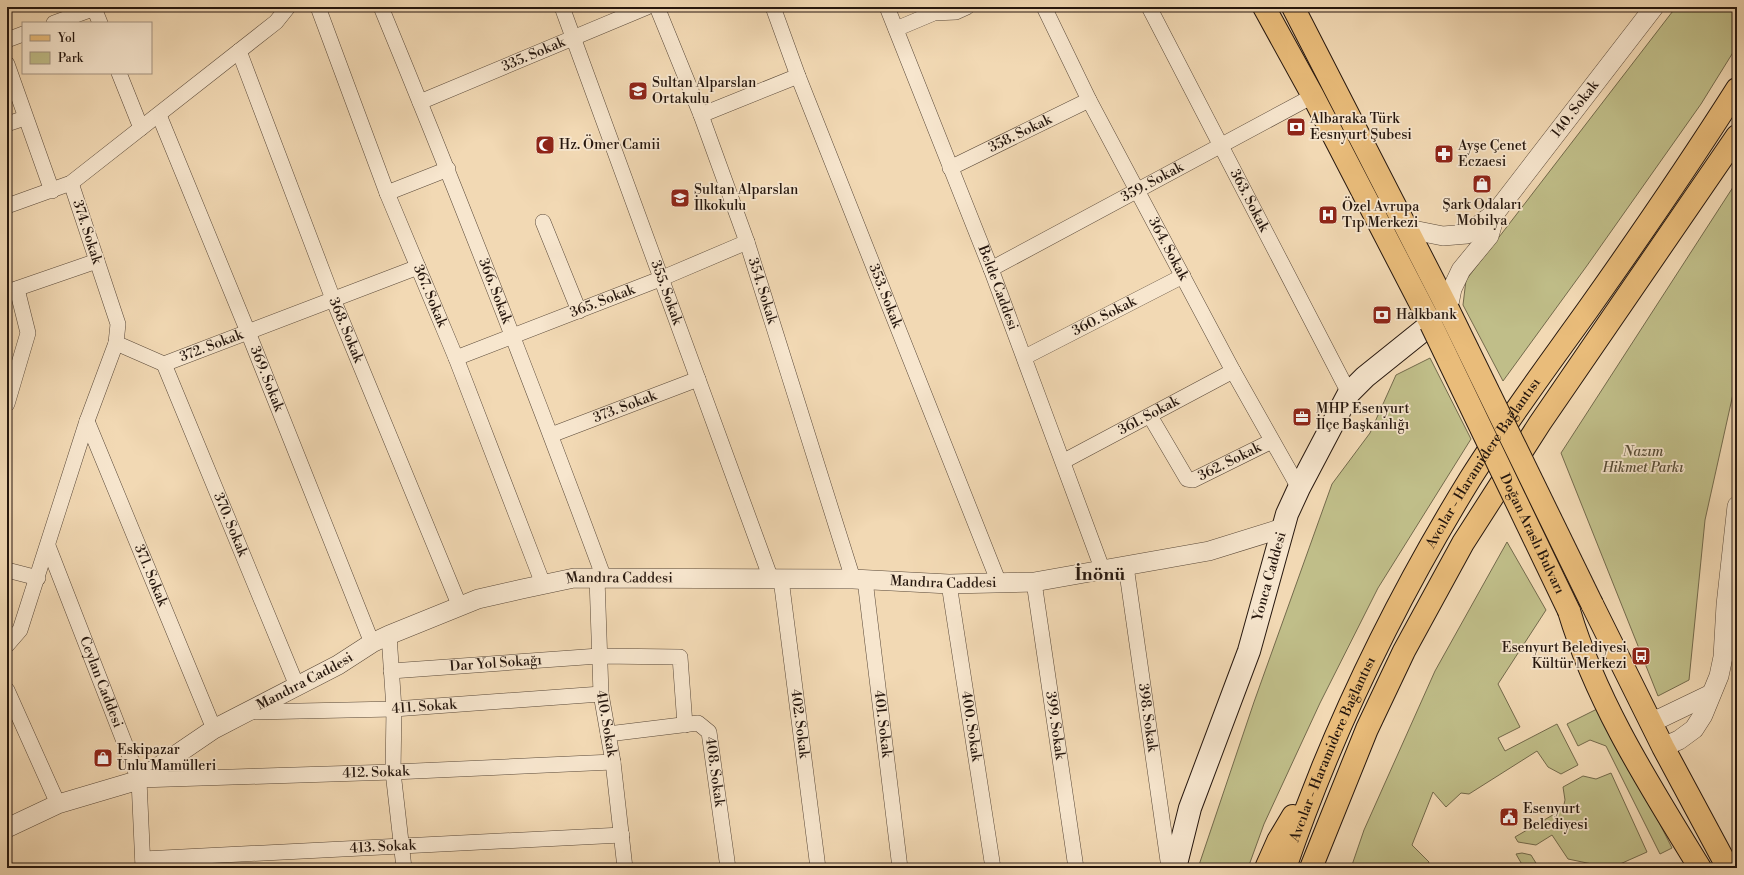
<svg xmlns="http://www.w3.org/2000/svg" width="1744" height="875" viewBox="0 0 1744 875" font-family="'Libre Bodoni',serif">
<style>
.green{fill:#c0be89;stroke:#736a4c}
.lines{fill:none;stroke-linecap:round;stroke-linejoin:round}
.minor-casing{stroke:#594838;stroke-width:16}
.tertiary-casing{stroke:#594838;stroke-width:20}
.secondary-casing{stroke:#26170e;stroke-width:24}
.primary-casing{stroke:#26170e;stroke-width:24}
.trunk-casing{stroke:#26170e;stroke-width:24}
.minor{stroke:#f7e6ce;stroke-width:15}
.tertiary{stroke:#f7e6ce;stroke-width:19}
.secondary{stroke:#f7e6ce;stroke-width:22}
.primary{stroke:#e9bc7a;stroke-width:22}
.trunk{stroke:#e9bc7a;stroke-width:22}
.primary-bridge-casing{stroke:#26170e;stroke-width:24;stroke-linecap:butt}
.primary-bridge{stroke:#e9bc7a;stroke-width:22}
.labels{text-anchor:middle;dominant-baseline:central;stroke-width:3.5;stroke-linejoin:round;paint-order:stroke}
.street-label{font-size:14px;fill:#26170e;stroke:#f7e6ce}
.poi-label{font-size:14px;fill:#26170e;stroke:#f7e6ce;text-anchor:start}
.park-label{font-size:14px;font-style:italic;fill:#544933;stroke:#f7e6ce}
.district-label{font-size:18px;font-weight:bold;fill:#26170e;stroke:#f7e6ce}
</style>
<rect width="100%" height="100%" fill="#f2d9b4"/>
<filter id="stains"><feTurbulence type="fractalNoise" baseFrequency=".005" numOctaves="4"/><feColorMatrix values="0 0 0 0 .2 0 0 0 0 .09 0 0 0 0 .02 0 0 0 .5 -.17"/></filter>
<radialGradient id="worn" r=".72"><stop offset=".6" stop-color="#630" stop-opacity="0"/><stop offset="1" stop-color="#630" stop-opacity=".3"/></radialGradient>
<g class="green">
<polygon points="1676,7 1737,7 1737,46 1701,104 1586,267 1503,381 1463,305 1466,280"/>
<polygon points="1737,181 1737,376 1705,520 1689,680 1658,696 1561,453"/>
<polygon points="1430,358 1471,439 1378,588 1320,703 1264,824 1248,868 1198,868 1254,702 1332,484 1370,433 1396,375"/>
<polygon points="1507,542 1546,610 1498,684 1520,727 1498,738 1505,751 1557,724 1578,765 1561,774 1548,767 1537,751 1469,794 1461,793 1446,807 1433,792 1412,845 1429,862 1427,868 1351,868 1364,830 1435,671"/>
<polygon points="1601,707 1672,848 1660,854 1606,746 1590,740 1578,746 1567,724"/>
<polygon points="1611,773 1647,852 1611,868 1568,859 1552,835 1536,845 1518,842 1515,837 1563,809 1565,800 1563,787 1583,776 1596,779"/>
<polygon points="1522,853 1531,855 1539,868 1524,868 1516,854"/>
</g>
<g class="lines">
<defs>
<g id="minor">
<path id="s1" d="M318,7L387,193L456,358L543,584"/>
<path id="s2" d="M381,7C459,196 533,386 604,578"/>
<path id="s3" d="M562,7L771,579"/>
<path id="s4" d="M657,7L701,115L747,242L853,579"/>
<path id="s5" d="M773,7L798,76L999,583"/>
<path id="s6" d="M887,7L991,269L1103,571"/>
<path id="s7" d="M1044,7L1089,100L1233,371L1299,488"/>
<path id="s8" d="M1149,7L1349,393"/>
<polyline points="94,8 100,23"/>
<polyline points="54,23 98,7"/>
<polyline points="896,29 934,13 956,12 967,7"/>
<polyline points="7,40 23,34"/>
<path id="s9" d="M239,51L333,299L460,607"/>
<polyline points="7,64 52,191"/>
<polyline points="119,73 141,128"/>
<path id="s10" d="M420,102L647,7"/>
<path id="s11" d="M159,115L248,332L372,643"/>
<polyline points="701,115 798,76"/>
<polyline points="7,124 25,118"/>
<path id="s12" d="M950,168L1089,100"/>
<polyline points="387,193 448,169"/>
<polyline points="7,206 71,183 276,22 288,7"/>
<polyline points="543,222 579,311"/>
<path id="s13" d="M991,269L1313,96"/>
<polyline points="7,292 97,261"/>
<path id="s14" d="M116,343L164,364L418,267"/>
<path id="s15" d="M1025,357L1183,276"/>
<path id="s16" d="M456,358L660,279L747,242"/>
<path id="s17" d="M164,364L297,686"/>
<polyline points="7,404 28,333 17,289"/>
<path id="s18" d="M1150,416L1187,479L1193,480L1272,441"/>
<path id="s19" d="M87,421L214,729"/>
<path id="s20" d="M551,435L698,379"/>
<path id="s21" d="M1064,461L1233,371"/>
<path id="s22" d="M48,546L139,780L143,868"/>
<path id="s23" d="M1126,566L1169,868"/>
<polyline points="7,570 38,578"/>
<path id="s24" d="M597,578L601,694L613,762L625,868"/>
<path id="s25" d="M781,579L818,868"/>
<path id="s26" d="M865,580L900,868"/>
<path id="s27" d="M1034,582L1076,868"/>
<path id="s28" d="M949,584L993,868"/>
<polyline points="389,635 394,709 393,772 404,868"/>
<polyline points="7,645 20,630 87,421 116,343 118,324 71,183"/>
<path id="s29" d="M391,671L599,656L680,657L685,725"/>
<polyline points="7,690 58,804"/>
<path id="s30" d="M249,712L394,709L601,694"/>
<path id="s31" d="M608,734L698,723L709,732L728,868"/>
<path id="s32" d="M139,780L393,772L613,762"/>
<path id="s33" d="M143,859L622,835"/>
</g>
<g id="tertiary">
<path id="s34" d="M1408,229L1443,236L1467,234L1496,212L1654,7"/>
<polyline points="1448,309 1452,289 1461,270 1489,236 1496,212"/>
<polyline points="1647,717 1659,719 1711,694"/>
<polyline points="1663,747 1679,740 1694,729 1703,715 1719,676 1723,657 1726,605 1737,506"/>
<path id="s35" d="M7,828L58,804L139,780L214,729L338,665L372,643L389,635L478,599L522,589L574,578L853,579L949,584L1034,582L1209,551L1283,528"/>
</g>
<g id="secondary">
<path id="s36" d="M1175,868L1190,808L1249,651L1287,514L1299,488L1349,393L1365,377L1431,324"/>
</g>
<g id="primary">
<polyline points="1264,7 1313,96 1431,324"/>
<polyline points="1293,7 1448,309"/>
<polyline points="1592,604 1663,747 1728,868"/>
<path d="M1569,611C1597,704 1650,786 1700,868"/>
</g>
<g id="trunk">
<polyline points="1266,868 1278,841 1293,816"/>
<path id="s37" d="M1285,868C1331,733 1395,601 1470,479C1507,420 1549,364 1589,308C1640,236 1690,163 1737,89"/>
<polyline points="1311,868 1367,729 1404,651 1463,543 1540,423 1737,136"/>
</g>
</defs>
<use href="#minor" class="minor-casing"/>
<use href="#tertiary" class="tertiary-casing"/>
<use href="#secondary" class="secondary-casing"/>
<use href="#primary" class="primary-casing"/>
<use href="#trunk" class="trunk-casing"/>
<use href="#minor" class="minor"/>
<use href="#tertiary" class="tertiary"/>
<use href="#secondary" class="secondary"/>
<use href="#primary" class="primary"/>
<use href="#trunk" class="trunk"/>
<defs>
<g id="primary-bridge">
<polyline points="1448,309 1592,604"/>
<path id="s38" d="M1431,324L1569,611"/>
</g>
</defs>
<use href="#primary-bridge" class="primary-bridge-casing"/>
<use href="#primary-bridge" class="primary-bridge"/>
</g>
<defs>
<symbol id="school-square" viewBox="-11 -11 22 22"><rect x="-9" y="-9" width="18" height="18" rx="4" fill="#8f2418" stroke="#f7e6ce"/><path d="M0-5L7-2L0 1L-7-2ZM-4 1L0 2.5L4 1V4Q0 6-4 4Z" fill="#fff"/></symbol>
<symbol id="bank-square" viewBox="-11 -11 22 22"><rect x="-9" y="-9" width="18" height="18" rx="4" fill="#8f2418" stroke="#f7e6ce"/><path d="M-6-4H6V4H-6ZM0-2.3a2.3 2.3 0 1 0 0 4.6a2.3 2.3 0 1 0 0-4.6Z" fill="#fff"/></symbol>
<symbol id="mosque-square" viewBox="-11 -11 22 22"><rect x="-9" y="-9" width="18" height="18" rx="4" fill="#8f2418" stroke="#f7e6ce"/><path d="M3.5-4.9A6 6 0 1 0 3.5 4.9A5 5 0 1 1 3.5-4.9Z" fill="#fff"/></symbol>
<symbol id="pharmacy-square" viewBox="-11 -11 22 22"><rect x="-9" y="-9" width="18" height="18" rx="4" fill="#8f2418" stroke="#f7e6ce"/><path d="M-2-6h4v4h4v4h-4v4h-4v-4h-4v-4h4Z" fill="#fff"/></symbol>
<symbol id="shop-square" viewBox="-11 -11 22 22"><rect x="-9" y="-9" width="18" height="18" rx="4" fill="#8f2418" stroke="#f7e6ce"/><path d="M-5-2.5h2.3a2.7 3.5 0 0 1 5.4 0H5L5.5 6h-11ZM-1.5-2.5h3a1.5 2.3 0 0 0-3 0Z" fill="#fff"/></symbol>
<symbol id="hospital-square" viewBox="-11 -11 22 22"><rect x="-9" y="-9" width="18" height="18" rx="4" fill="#8f2418" stroke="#f7e6ce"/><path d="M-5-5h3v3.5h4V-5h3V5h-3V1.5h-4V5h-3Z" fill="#fff"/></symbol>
<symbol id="office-square" viewBox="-11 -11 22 22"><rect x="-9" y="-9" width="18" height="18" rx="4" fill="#8f2418" stroke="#f7e6ce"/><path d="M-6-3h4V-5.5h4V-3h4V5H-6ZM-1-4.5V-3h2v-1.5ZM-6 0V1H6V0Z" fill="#fff"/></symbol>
<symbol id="bus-square" viewBox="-11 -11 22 22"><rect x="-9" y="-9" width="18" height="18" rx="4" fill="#8f2418" stroke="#f7e6ce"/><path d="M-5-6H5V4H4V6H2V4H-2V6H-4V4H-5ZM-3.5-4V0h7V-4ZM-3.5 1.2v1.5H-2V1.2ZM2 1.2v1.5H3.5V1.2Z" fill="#fff"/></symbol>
<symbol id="civic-square" viewBox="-11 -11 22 22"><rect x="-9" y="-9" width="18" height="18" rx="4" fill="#8f2418" stroke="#f7e6ce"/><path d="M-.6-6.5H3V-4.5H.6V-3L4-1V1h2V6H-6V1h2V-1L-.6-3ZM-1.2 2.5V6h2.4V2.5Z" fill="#fff"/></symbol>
</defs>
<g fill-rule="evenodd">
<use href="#school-square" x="627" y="80" width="22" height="22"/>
<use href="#bank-square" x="1285" y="116" width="22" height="22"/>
<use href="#mosque-square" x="534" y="134" width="22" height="22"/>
<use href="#pharmacy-square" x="1433" y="143" width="22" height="22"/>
<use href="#shop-square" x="1471" y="173" width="22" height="22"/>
<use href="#school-square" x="669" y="187" width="22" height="22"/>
<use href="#hospital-square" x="1317" y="204" width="22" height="22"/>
<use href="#bank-square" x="1371" y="304" width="22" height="22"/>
<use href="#office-square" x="1291" y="406" width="22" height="22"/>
<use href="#bus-square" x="1630" y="645" width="22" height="22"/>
<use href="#shop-square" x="92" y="747" width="22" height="22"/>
<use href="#civic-square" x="1498" y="806" width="22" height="22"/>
</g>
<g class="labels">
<g class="street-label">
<text stroke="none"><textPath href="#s10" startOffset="123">335. Sokak</textPath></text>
<text stroke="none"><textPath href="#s34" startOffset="226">140. Sokak</textPath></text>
<text stroke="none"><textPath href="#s12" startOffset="78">358. Sokak</textPath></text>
<text stroke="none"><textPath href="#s13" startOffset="183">359. Sokak</textPath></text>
<text stroke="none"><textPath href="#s8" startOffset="218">363. Sokak</textPath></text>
<text transform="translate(87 232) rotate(72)">374. Sokak</text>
<text stroke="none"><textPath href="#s7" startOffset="272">364. Sokak</textPath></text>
<text stroke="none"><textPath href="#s6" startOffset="302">Belde Caddesi</textPath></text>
<text stroke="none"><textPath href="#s2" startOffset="306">366. Sokak</textPath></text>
<text stroke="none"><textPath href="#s4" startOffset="303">354. Sokak</textPath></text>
<text stroke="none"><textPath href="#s3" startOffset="304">355. Sokak</textPath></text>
<text stroke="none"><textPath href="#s5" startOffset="310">353. Sokak</textPath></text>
<text stroke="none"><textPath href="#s1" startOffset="310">367. Sokak</textPath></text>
<text stroke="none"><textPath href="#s16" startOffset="157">365. Sokak</textPath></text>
<text stroke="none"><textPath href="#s15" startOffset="89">360. Sokak</textPath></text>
<text stroke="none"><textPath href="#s9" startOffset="299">368. Sokak</textPath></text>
<text stroke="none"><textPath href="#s14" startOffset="103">372. Sokak</textPath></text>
<text stroke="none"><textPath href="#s11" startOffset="285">369. Sokak</textPath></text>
<text stroke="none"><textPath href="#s20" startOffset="79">373. Sokak</textPath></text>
<text stroke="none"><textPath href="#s21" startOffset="96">361. Sokak</textPath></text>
<text stroke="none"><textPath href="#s18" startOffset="120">362. Sokak</textPath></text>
<text stroke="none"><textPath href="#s37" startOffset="452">Avcılar - Haramidere Bağlantısı</textPath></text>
<text stroke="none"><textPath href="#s17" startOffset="174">370. Sokak</textPath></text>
<text stroke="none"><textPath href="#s38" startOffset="233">Doğan Araslı Bulvarı</textPath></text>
<text stroke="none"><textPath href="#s19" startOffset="167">371. Sokak</textPath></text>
<text stroke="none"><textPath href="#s36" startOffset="307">Yonca Caddesi</textPath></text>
<text stroke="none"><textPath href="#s35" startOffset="670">Mandıra Caddesi</textPath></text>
<text stroke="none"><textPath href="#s35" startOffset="994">Mandıra Caddesi</textPath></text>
<text stroke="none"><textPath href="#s29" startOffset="105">Dar Yol Sokağı</textPath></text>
<text stroke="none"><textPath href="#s35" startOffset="334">Mandıra Caddesi</textPath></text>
<text stroke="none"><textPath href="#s22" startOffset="146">Ceylan Caddesi</textPath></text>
<text stroke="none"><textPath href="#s30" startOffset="175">411. Sokak</textPath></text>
<text stroke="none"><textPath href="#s23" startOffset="153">398. Sokak</textPath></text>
<text stroke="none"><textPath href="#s24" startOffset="146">410. Sokak</textPath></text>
<text stroke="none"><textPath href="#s25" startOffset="146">402. Sokak</textPath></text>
<text stroke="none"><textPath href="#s26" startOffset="145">401. Sokak</textPath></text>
<text stroke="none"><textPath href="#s27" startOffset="145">399. Sokak</textPath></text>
<text stroke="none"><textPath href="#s28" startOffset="144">400. Sokak</textPath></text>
<text stroke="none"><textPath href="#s37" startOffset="128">Avcılar - Haramidere Bağlantısı</textPath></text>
<text stroke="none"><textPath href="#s31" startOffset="145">408. Sokak</textPath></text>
<text stroke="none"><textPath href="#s32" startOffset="237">412. Sokak</textPath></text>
<text stroke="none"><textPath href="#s33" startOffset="240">413. Sokak</textPath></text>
</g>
<g class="poi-label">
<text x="652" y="83">Sultan Alparslan<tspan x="652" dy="16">Ortakulu</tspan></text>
<text x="1310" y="119">Albaraka Türk<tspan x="1310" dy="16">Eesnyurt Şubesi</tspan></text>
<text x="559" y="145">Hz. Ömer Camii</text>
<text x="1458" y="146">Ayşe Çenet<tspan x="1458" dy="16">Eczaesi</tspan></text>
<text x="694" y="190">Sultan Alparslan<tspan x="694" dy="16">İlkokulu</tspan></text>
<text x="1482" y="205" text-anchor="middle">Şark Odaları<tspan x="1482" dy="16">Mobilya</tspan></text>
<text x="1342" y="207">Özel Avrupa<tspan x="1342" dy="16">Tıp Merkezi</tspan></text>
<text x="1396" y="315">Halkbank</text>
<text x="1316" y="409">MHP Esenyurt<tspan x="1316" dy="16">İlçe Başkanlığı</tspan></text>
<text x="1627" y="648" text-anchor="end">Esenyurt Belediyesi<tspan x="1627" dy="16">Kültür Merkezi</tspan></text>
<text x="117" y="750">Eskipazar<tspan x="117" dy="16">Unlu Mamülleri</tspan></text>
<text x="1523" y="809">Esenyurt<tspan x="1523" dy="16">Belediyesi</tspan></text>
</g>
<g class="park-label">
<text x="1643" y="452">Nazım<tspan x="1643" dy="16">Hikmet Parkı</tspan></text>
</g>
<g class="district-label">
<text x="1100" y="574">İnönü</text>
</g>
</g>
<rect width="1744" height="875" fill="none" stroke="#f2d9b4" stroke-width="24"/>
<rect x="8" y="8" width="1728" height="859" fill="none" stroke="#26170e" stroke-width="2"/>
<rect x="12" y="12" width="1720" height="851" fill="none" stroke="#26170e"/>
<rect x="22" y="22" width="130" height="52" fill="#f7e6ce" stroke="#a39381"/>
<rect x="30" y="35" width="20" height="6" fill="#e9bc7a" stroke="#a39381"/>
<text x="58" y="42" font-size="12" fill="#26170e">Yol</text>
<rect x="30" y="52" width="20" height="12" fill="#c0be89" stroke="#a39381"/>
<text x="58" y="62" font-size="12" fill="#26170e">Park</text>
<rect width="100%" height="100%" filter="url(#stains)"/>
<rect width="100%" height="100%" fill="url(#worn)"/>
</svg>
